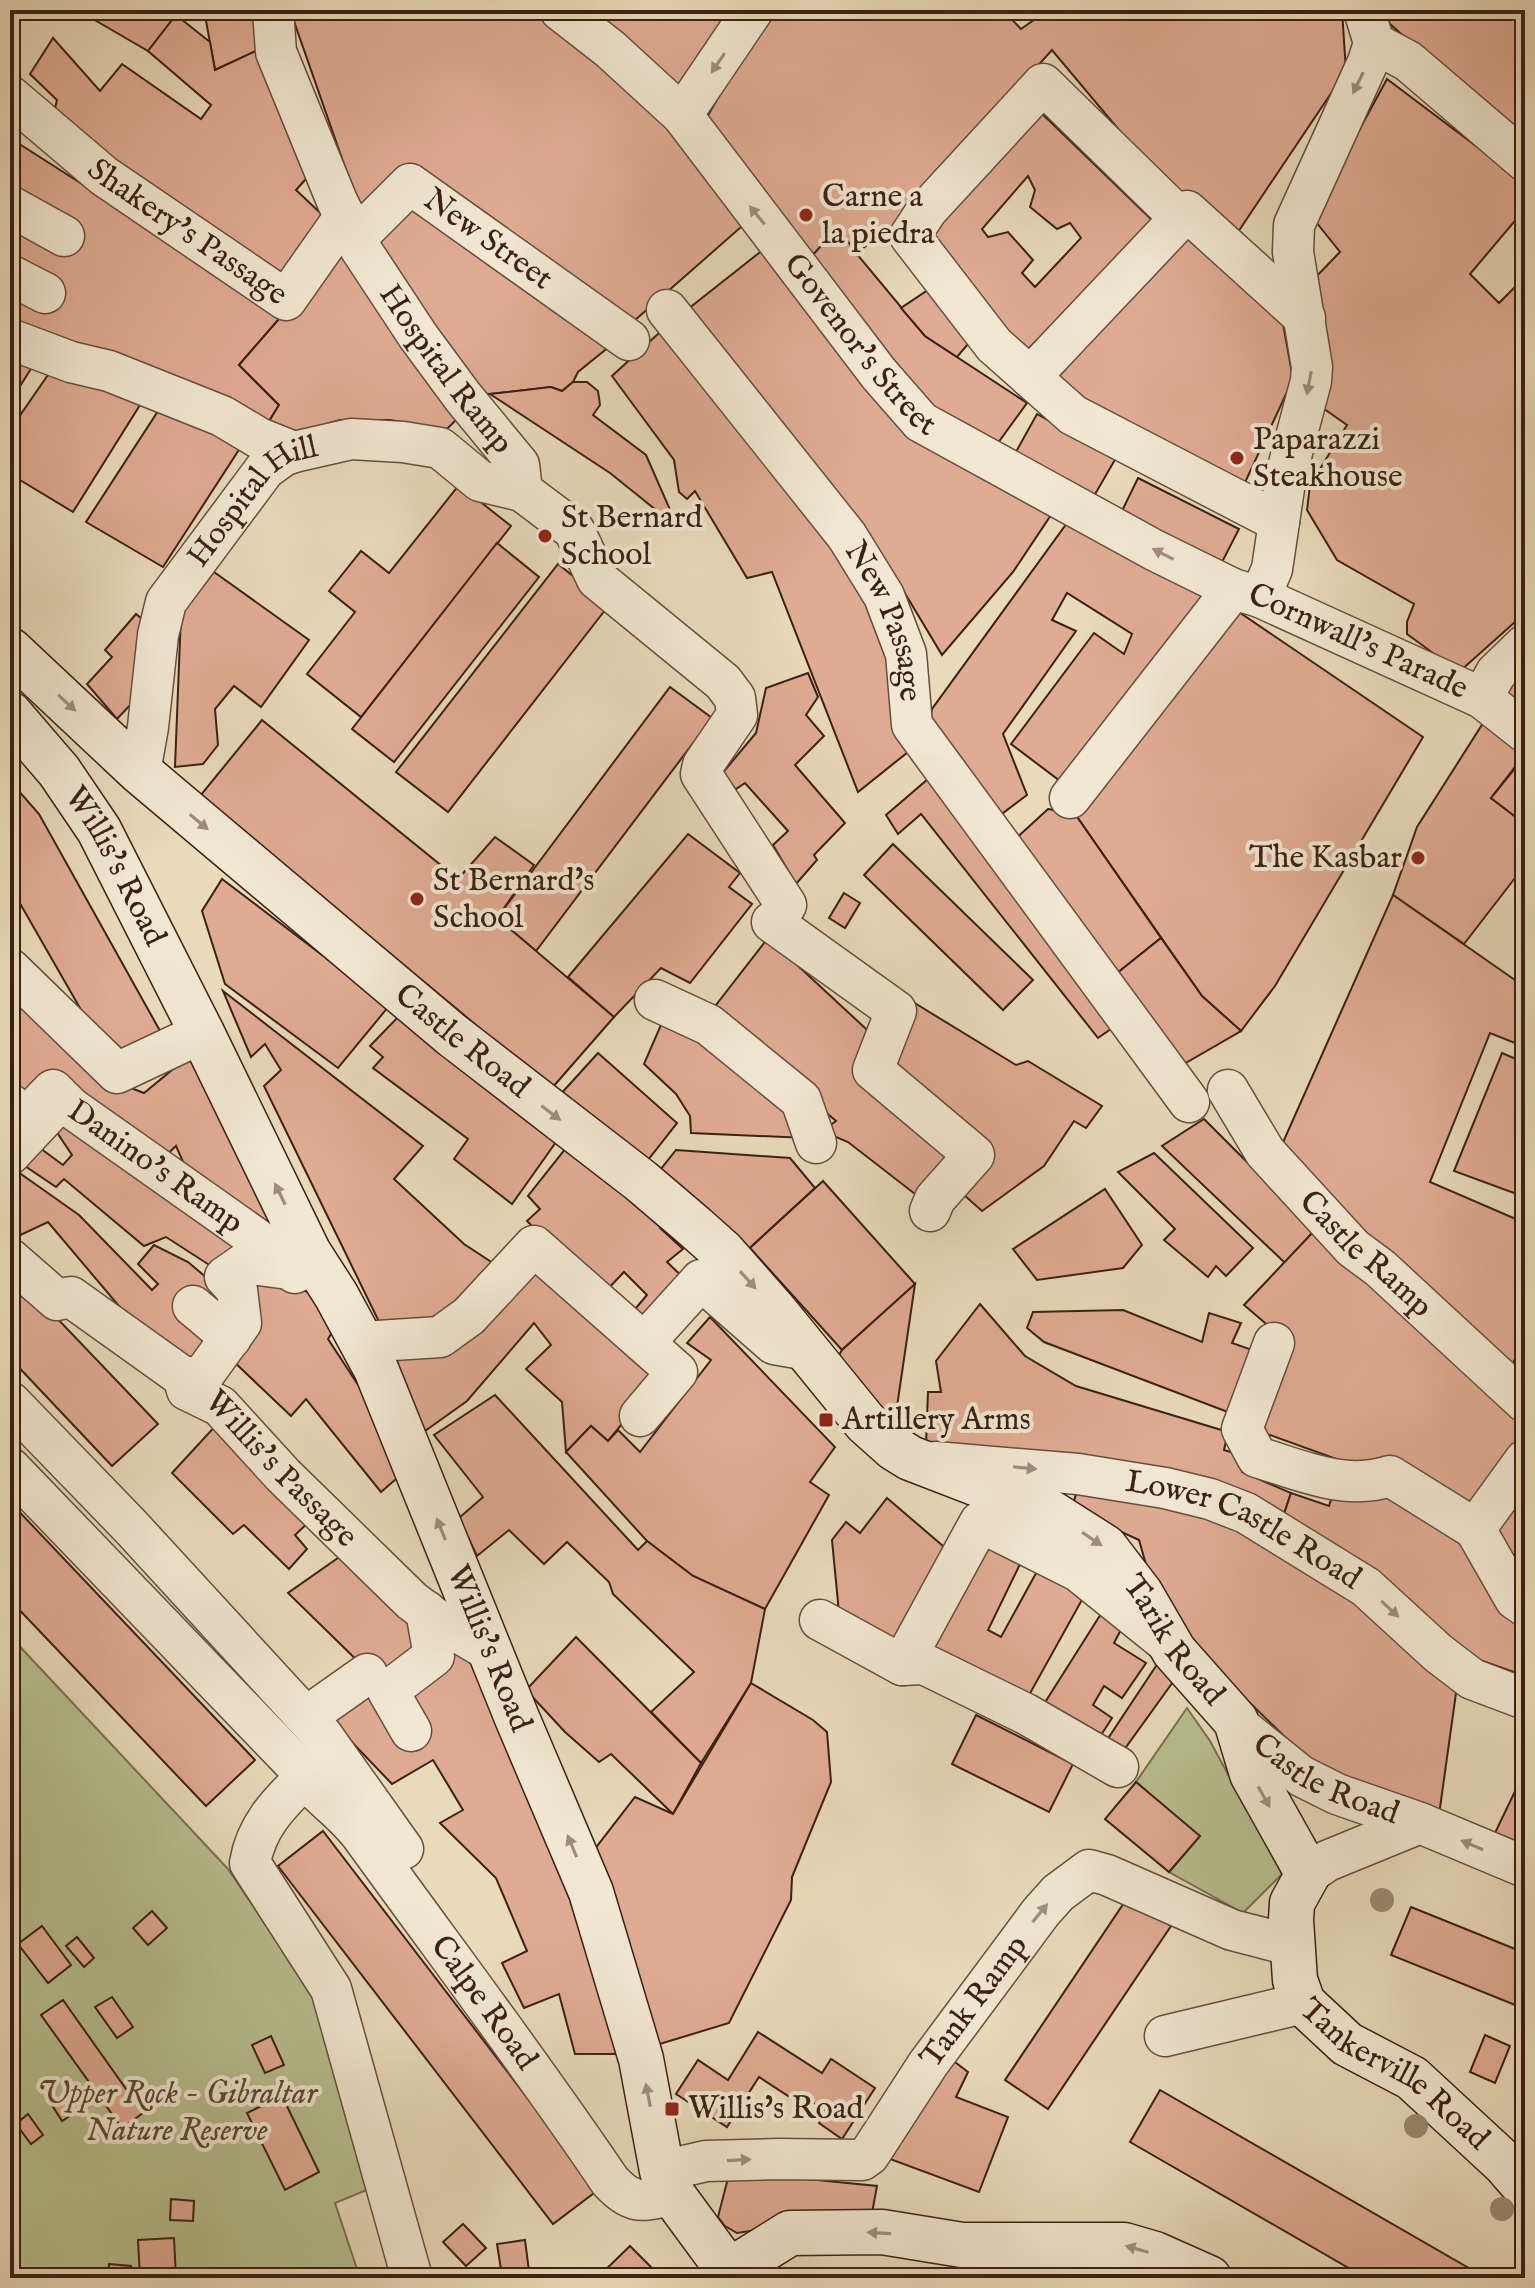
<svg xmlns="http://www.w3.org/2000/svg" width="1535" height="2288" viewBox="0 0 1535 2288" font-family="'IM FELL English',serif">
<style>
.green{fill:#b7bf8f;stroke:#797052;stroke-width:2}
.building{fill:#e0ab93;stroke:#3b2014;stroke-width:2;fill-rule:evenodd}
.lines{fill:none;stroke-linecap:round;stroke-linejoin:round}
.street-casing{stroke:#664e3e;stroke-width:43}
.secondary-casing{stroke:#3b2014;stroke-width:47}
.street{stroke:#f1e7d2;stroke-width:40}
.secondary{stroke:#f1e7d2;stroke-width:44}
.tree{fill:#9a8a70}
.oneway{fill:#9f8d7c}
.poi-dot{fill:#8f2418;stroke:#f1e7d2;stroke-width:3}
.labels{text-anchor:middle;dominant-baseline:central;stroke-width:8;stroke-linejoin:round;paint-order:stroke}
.poi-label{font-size:32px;fill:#3b2014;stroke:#f1e7d2;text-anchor:start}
.street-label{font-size:32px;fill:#3b2014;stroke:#f1e7d2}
.park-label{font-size:32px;font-style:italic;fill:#5a4833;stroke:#f1e7d2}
</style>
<rect width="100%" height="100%" fill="#e9daba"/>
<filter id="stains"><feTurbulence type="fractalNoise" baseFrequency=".0025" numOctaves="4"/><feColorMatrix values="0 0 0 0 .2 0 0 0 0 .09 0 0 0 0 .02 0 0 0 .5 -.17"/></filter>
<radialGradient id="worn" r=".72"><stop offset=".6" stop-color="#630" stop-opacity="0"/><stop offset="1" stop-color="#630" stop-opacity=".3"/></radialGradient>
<g class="green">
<polygon points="10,1636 228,1869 315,1998 374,2187 335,2203 360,2278 10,2278"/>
<polygon points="1187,1708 1210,1741 1282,1874 1243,1913 1169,1872 1200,1836 1136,1782"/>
</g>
<g class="building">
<polygon points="100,10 167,10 176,15 148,51 93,19"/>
<polygon points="204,10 254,10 256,51 215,70"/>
<polygon points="290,10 537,10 664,118 749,220 634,321 421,172 360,210"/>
<polygon points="580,10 731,10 680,92"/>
<polygon points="769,10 1003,10 1021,29 1048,10 1342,10 1346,71 1236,235 1155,173 1052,50 931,183 923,205 856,253 838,227 812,256 707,117"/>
<polygon points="1387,10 1525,10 1525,145 1380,15"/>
<polygon points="176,15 210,42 215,70 256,51 313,171 296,190 333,225 287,292 51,124 57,100 30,74 53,38 100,91 122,64 201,119 211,105 148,51"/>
<polygon points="1387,79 1525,183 1525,209 1470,274 1499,303 1525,277 1525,613 1459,672 1407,634 1407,622 1414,604 1337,560 1307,510 1310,485 1347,425 1317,404 1311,282 1340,252 1312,217"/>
<path d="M1034,106L1156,224L1021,356L921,230ZM1028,176L1035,190L1030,207L1057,229L1070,223L1081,238L1035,287L1022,273L1033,260L1008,232L988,237L982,229Z"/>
<polygon points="10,138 284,313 239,365 279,405 265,428 10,328"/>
<polygon points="413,196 615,342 578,372 573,382 562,391 551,387 490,394 475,393 372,241"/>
<polygon points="838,227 856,253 925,336 1027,403 995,447 931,409 812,256"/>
<polygon points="1185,231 1282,318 1293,379 1242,489 1075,402 1055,381"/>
<polygon points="347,241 463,413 447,429 390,420 340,420 286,436 265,428 279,405 239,365"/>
<polygon points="769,245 901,416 1055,509 1013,572 942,655 897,580 678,317"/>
<polygon points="931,288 969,343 957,357 925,336 901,308"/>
<polygon points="670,323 838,537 889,638 913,748 858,792 772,572 747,578 695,491 687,499 679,492 674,460 612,376"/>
<polygon points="10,354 34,364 10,402"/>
<polygon points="52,369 140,405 73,512 10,474 10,430"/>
<polygon points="573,382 587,382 598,391 600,405 593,415 646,455 671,512 666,518 610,473 490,394 551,387 562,391"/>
<polygon points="160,408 244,442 163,567 86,522"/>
<polygon points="1037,414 1116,458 1090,503 1012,459"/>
<polygon points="1138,478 1239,529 1219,568 1119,517"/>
<polygon points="459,485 511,526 361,717 307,674 355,612 329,591 361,551 389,573"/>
<polygon points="1067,523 1206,597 1064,784 1011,744 1094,633 1124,654 1132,634 1067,593 1052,620 1076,631 1003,734 1027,795 995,819 927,734 932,709"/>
<polygon points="497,543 539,577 394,762 352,729"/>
<polygon points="558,564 609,605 448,812 396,772"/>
<polygon points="214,572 309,640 261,707 234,686 215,709 218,745 203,764 175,767 181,614"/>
<polygon points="1236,610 1423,737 1275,986 1241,1031 1202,996 1075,814"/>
<polygon points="136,614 154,629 147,687 117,719 87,684 112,657 105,650"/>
<polygon points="1525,665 1525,715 1501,696"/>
<polygon points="808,673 818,697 806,715 824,736 795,765 845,823 814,855 817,860 796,884 773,845 788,831 745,783 736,789 720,776 756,733 766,688"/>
<polygon points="670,687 712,718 536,951 497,918"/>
<polygon points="262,720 458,879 495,837 534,865 497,918 614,1017 552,1088 200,796"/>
<polygon points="1485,720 1525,754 1491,798 1525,824 1525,865 1464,944 1393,895 1417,827"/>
<polygon points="1525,756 1525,824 1491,798"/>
<polygon points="928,779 1118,1024 1098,1038 921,814 898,834 886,815"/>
<polygon points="10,781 39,814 169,1047 116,1071 10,886"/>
<polygon points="1048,809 1075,814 1161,938 1111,978 1012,842"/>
<polygon points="688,834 740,873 729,887 752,904 690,983 661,968 614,1017 568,977"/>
<polygon points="893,844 1033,980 1003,1010 864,875"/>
<polygon points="222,879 389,1006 338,1068 225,984 202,911"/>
<polygon points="844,893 860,903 845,928 829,918"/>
<polygon points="1393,895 1525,987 1525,1047 1490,1033 1430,1182 1525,1223 1525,1335 1512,1366 1367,1246 1280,1149"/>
<polygon points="768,938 878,1040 960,1159 924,1201 848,1142 822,1131 836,1121 709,1014"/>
<polygon points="1161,938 1202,996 1241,1031 1177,1068 1111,978"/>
<polygon points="10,983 118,1083 144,1093 189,1056 286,1229 273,1239 192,1182 176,1146 160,1161 10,1095"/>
<polygon points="223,991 423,1146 394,1179 464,1244 502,1269 427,1330 385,1334 264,1086 281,1070 265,1044 251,1057"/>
<polygon points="913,1002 1016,1065 1028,1061 1102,1106 1086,1128 1074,1121 1044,1166 982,1211 955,1187 988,1151 884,1066"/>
<polygon points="667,1011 793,1102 807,1138 691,1133 690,1116 676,1094 644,1064"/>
<polygon points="401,1014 561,1135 512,1204 454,1159 468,1139 373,1068 383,1057 370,1046"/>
<polygon points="598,1053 677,1123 644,1165 559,1096"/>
<polygon points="1502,1053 1525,1063 1525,1197 1454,1171"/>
<polygon points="62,1114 257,1251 214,1268 166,1237 144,1246 64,1179 56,1187 25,1166 40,1148 63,1165 72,1155 52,1125"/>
<polygon points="1204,1119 1315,1230 1285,1263 1162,1146"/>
<polygon points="570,1143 670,1217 660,1228 683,1249 667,1262 689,1283 647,1330 630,1315 647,1295 624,1272 602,1295 527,1221 540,1209 528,1196"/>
<polygon points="676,1150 790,1158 815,1188 742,1255 657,1174"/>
<polygon points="1154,1153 1253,1248 1226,1276 1216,1266 1208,1277 1164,1240 1175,1229 1118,1172"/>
<polygon points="11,1167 79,1215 152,1290 158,1284 138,1264 154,1245 188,1262 233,1300 219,1340 191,1369 129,1318 48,1222 14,1238 10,1234"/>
<polygon points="823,1181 915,1284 842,1350 750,1248"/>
<polygon points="1105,1189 1142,1245 1123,1268 1037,1280 1013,1249"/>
<polygon points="1315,1230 1525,1424 1525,1438 1473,1512 1375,1473 1256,1430 1291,1345 1244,1305"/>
<polygon points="535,1257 661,1376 608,1441 591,1426 566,1452 562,1402 526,1369 551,1345 534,1323 467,1401 425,1431 391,1356"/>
<polygon points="10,1269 158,1424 112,1466 10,1358"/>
<polygon points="248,1271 284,1277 310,1294 338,1323 328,1339 387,1429 403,1473 381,1492 306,1399 291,1416 231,1359"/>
<polygon points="915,1284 894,1427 835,1362 842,1350"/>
<polygon points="980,1304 1025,1356 1076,1386 1228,1432 1224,1450 1244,1456 1242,1472 1291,1493 1283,1517 926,1445 928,1392 941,1392 936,1361"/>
<polygon points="1123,1310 1202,1342 1209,1313 1241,1323 1232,1343 1258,1352 1233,1414 1044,1342 1027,1328 1033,1312"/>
<polygon points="710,1317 835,1447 810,1482 829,1495 765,1609 693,1576 647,1541 566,1452 591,1426 608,1441 618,1430 640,1452 711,1360 687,1343"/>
<polygon points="495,1395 638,1550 647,1541 693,1576 765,1609 751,1683 701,1763 651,1712 694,1672 613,1594 609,1582 567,1542 544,1564 509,1530 477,1556 459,1518 483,1497 434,1435"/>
<polygon points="219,1422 311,1520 295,1535 307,1549 289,1569 244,1525 233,1534 172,1473"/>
<polygon points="1525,1472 1525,1598 1488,1522"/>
<polygon points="1383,1487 1465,1539 1525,1619 1525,1676 1460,1653 1384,1576 1283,1517 1291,1493 1329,1506 1334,1490"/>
<polygon points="1077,1490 1178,1507 1245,1530 1335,1582 1457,1686 1439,1815 1319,1770 1183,1638 1147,1568 1139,1540 1072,1509"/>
<polygon points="887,1498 950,1552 901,1655 840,1623 832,1540 846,1522 860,1533"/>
<polygon points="10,1502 255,1760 206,1806 10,1600"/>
<polygon points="981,1534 1023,1558 988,1630 1001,1637 1041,1564 1088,1589 1023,1706 921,1652"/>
<polygon points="345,1553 422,1637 380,1694 435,1634 470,1657 603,1971 616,2054 575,2054 559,1994 524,2008 502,1963 527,1951 496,1878 440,1823 463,1810 433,1760 392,1784 325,1714 373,1676 288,1593"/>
<polygon points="1104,1609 1125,1622 1114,1643 1146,1663 1122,1698 1104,1686 1093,1705 1112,1718 1094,1746 1039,1712"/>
<polygon points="576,1637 701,1763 673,1814 611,1754 599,1762 565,1732 526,1690"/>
<polygon points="1160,1660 1178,1675 1121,1754 1105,1743"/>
<polygon points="751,1683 813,1720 827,1732 831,1782 792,1877 791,1900 729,2023 653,2046 591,1854 635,1797 673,1814"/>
<polygon points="976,1715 1073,1764 1049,1812 952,1764"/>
<polygon points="1136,1782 1200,1836 1169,1872 1105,1819"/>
<polygon points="1518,1785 1525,1788 1525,1849 1494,1835"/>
<polygon points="323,1831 598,2190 553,2224 278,1866"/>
<polygon points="1128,1897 1171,1926 1048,2109 1005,2080"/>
<polygon points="1411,1907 1525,1953 1525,2009 1391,1955"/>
<polygon points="152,1911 167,1928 148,1945 133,1928"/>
<polygon points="42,1926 71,1965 48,1983 18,1944"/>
<polygon points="77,1937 94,1958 84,1967 66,1946"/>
<polygon points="112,1997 133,2027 117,2038 95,2007"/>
<polygon points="63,2000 143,2113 122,2128 41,2015"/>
<polygon points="758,2032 822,2073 831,2059 875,2088 842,2139 819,2123 827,2112 806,2098 802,2105 759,2077 727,2127 676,2094 698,2060 728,2080"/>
<polygon points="1485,2035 1510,2046 1495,2083 1470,2072"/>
<polygon points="271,2036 284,2065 265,2073 252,2045"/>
<polygon points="951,2059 968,2072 956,2097 1008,2117 979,2192 890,2159 913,2118 939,2085"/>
<polygon points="75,2090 85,2106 62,2121 52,2105"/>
<polygon points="1160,2090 1486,2278 1366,2278 1130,2142"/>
<polygon points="282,2096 319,2172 285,2190 247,2113"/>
<polygon points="28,2114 43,2135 31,2144 16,2124"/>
<polygon points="737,2172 877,2186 872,2213 737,2233 725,2226 718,2217 727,2182"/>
<polygon points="171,2199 194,2201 193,2221 170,2220"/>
<polygon points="463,2224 486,2248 466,2266 443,2242"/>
<polygon points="174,2238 176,2278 140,2278 138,2240"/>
<polygon points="525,2240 529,2271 502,2276 497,2244"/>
<polygon points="630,2246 662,2278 597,2278"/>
<polygon points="109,2264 131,2266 130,2278 108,2278"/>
<polygon points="1129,2271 1143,2278 1021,2278 1021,2273"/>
<polygon points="916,2272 984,2276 984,2278 916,2278"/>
</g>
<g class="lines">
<defs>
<g id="street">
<path id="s1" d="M273,10L276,52L337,201L360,248L418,336L463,397L519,465L522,491L574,530L597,579L723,682L735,698L737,715L703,765L701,774L786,905"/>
<path id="s2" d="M560,10L610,49L682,115L879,374L921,422L1154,550L1233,589L1260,597L1482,698L1525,732"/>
<polyline points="1374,43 1408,61 1525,161"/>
<path id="s3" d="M10,96L104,176L286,300L345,216"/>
<polyline points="682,115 753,10"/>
<polyline points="10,206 64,236"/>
<polyline points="1180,218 1043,84 927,210 910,236 994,345 1073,415 1279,522"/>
<path id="s4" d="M356,238L410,184L629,340"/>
<polyline points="10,275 45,293"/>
<path id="s5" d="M667,310L847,536L884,596L906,654L912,725L1189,1102"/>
<polyline points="10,339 71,362 109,371 222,416 259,438 294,452"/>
<polyline points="1030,377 1187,211 1305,318"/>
<polyline points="1260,597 1272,569 1286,475 1311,381 1312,367 1293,252 1294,225 1368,62 1374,43 1364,10"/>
<polyline points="1482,698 1496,673 1525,645"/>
<path id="s6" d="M140,772L148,727L158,635L166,602L265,469L283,456L294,452L351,439L403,442L440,448L480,481L522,491"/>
<polyline points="1070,798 1233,589"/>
<polyline points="772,922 896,1011 873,1070 974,1155 935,1199 930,1211"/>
<polyline points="10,969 117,1073 202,1033"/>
<polyline points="655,1000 709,1025 801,1100 816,1143"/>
<path id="s7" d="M1228,1090L1265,1152L1353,1248L1380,1268L1525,1402"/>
<path id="s8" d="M10,1104L25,1119L53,1090L70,1107L264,1244L317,1266"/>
<polyline points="10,1154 53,1108"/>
<polyline points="10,1259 57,1300 71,1297 183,1377"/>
<polyline points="193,1306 231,1338"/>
<polyline points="362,1342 440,1337 469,1316 534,1246 677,1372 640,1416"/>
<polyline points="645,1342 701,1280 774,1344 808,1350"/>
<path d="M1274,1343L1242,1429L1257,1457C1300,1470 1345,1491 1390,1476L1475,1529"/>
<path id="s9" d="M183,1377L187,1390L220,1406L283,1475L412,1601L436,1619L490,1651"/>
<polyline points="183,1377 202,1377 241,1323 237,1290 225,1277 245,1263 289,1269 295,1273"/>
<polyline points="10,1402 131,1527 322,1735 403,1849"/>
<polyline points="1525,1460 1475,1529 1515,1599 1525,1606"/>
<path id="s10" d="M935,1462L1078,1474L1165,1488L1210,1499L1246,1513L1366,1587L1438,1653L1472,1679L1525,1699"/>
<path id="s11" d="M10,1468L296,1765C313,1793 343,1810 362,1836C445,1951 531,2064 610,2181C634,2207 643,2200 673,2195"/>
<polyline points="820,1620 902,1665 924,1664 1026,1714 1118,1767"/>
<polyline points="902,1665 980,1522 1078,1571 1165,1641"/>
<polyline points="306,1717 367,1674"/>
<path id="s12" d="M1240,1727L1301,1776L1337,1794L1420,1823L1525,1867"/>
<polyline points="411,1731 388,1691 434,1656 426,1611"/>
<path d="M304,1779C278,1804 256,1827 250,1863L331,1989L412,2278"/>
<polyline points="1308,1874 1327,1861 1420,1823"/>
<polyline points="1165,2036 1303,2003"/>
<path id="s13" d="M662,2171L706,2161L778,2159L862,2160L869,2155L928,2064L1041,1912L1058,1893L1089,1870L1107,1875L1232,1930L1294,1946"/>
</g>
<g id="secondary">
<path id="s14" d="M10,650L140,772L452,1035L641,1181L695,1227L723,1252L774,1310L866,1423L894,1448L910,1458L1050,1512L1105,1547L1141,1594L1174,1651L1236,1721L1252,1774L1308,1874L1292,1903L1291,1920L1295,1980L1303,2003L1347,2044L1412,2078L1504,2163L1525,2187"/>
<path id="s15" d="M10,714L59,771L99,830L202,1033L309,1253L336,1295L376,1369L517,1718L591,1892L641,2059L662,2171L673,2195L734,2278"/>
<polyline points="729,2271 790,2233 882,2232 962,2245 1124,2245 1155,2254 1209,2278"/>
</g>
</defs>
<use href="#street" class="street-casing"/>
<use href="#secondary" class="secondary-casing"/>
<use href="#street" class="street"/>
<use href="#secondary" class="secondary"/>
</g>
<g class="tree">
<circle cx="1382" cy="1900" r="12"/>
<circle cx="1416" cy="2126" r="12"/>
<circle cx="1502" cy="2209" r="12"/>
</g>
<defs><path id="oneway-solid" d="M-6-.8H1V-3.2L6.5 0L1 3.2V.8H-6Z" transform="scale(2)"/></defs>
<g class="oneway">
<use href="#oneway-solid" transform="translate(718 63) rotate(124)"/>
<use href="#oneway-solid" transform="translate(1358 83) rotate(116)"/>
<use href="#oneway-solid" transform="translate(757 215) rotate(-129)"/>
<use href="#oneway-solid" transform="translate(1309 383) rotate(101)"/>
<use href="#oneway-solid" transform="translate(1163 554) rotate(-153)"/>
<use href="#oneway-solid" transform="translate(67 703) rotate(43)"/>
<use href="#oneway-solid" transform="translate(199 822) rotate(40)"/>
<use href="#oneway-solid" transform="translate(551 1113) rotate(37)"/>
<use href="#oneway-solid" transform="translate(280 1194) rotate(-116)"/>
<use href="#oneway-solid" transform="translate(748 1280) rotate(48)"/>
<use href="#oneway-solid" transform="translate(1025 1468) rotate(6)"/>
<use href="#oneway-solid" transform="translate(441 1529) rotate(-112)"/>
<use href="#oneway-solid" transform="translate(1092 1539) rotate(34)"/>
<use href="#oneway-solid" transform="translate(1390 1609) rotate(43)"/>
<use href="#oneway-solid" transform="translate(1264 1797) rotate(61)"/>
<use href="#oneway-solid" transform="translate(1472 1845) rotate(-157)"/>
<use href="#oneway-solid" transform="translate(572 1846) rotate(-113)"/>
<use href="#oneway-solid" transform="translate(1040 1913) rotate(-51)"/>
<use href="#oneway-solid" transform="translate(648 2095) rotate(-101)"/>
<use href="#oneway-solid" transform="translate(739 2160) rotate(-3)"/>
<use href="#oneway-solid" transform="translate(879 2233) rotate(-177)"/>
<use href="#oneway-solid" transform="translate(1137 2249) rotate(-164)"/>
</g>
<g class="poi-dot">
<circle cx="806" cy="215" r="8"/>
<circle cx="1237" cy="458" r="8"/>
<circle cx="545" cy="536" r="8"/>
<circle cx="1418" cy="858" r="8"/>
<circle cx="417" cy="899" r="8"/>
<rect x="818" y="1412" width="16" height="16" rx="4"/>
<rect x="664" y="2101" width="16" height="16" rx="4"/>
</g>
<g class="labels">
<g class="poi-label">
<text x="822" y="197">Carne a<tspan x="822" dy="37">la piedra</tspan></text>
<text x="1253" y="440">Paparazzi<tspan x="1253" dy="37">Steakhouse</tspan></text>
<text x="561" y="518">St Bernard<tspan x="561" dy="37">School</tspan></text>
<text x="1402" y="858" text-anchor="end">The Kasbar</text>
<text x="433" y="881">St Bernard's<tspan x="433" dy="37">School</tspan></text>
<text x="842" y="1420">Artillery Arms</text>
<text x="688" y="2109">Willis's Road</text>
</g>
<g class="street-label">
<text stroke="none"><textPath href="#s3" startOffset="224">Shakery's Passage</textPath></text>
<text stroke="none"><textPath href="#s4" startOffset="172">New Street</textPath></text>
<text stroke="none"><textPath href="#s2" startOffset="452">Govenor's Street</textPath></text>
<text stroke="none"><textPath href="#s1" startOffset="404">Hospital Ramp</textPath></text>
<text stroke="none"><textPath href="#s6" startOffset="308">Hospital Hill</textPath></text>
<text stroke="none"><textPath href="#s5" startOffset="384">New Passage</textPath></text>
<text stroke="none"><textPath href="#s2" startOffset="1040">Cornwall's Parade</textPath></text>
<text stroke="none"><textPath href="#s15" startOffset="186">Willis’s Road</textPath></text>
<text stroke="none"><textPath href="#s14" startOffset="598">Castle Road</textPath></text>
<text stroke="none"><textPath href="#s8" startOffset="190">Danino's Ramp</textPath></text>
<text stroke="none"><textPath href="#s7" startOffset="216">Castle Ramp</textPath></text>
<text stroke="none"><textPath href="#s9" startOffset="138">Willis's Passage</textPath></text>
<text stroke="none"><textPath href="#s10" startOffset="320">Lower Castle Road</textPath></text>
<text stroke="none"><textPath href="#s14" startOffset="1544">Tarik Road</textPath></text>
<text stroke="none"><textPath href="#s15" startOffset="1054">Willis’s Road</textPath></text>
<text stroke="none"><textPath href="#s12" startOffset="102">Castle Road</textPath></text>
<text stroke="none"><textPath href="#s13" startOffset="396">Tank Ramp</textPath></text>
<text stroke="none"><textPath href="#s11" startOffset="716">Calpe Road</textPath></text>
<text stroke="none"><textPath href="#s14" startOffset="2068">Tankerville Road</textPath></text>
</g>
<g class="park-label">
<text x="177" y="2094">Upper Rock - Gibraltar<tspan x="177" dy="37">Nature Reserve</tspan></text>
</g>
</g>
<rect width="1535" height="2288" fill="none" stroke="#e9daba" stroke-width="40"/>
<rect x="12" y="12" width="1511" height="2264" fill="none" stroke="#3b2014" stroke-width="4"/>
<rect x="20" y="20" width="1495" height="2248" fill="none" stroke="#3b2014" stroke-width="2"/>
<rect width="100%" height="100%" filter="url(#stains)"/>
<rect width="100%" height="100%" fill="url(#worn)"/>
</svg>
